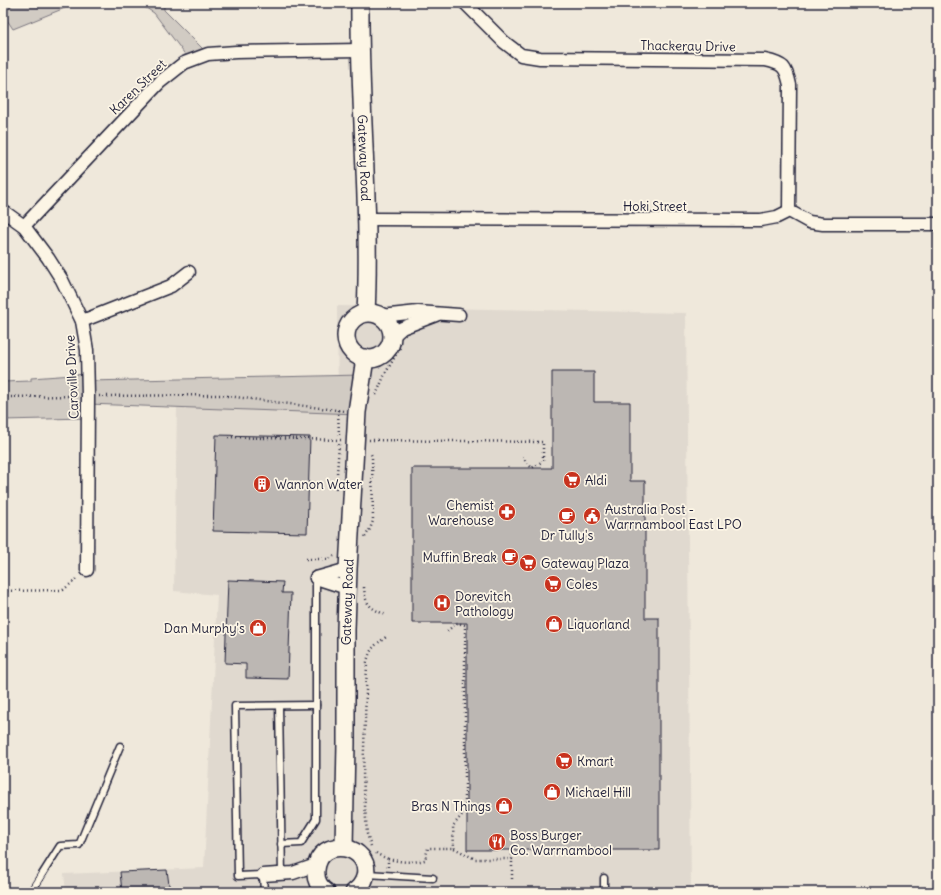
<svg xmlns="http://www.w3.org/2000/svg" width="941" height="895" viewBox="0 0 941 895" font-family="Delius,sans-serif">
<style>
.built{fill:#e0d9cf}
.green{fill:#d1cbc3;stroke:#7a767f}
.building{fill:#bcb7b3;stroke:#22223b}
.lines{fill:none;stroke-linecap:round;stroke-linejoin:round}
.lane-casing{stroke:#22223b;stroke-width:9}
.street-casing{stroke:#22223b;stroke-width:15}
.secondary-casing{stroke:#22223b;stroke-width:20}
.path{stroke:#22223b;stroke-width:2.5;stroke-dasharray:1 3;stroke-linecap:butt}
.lane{stroke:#fcf5e5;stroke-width:6}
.street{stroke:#fcf5e5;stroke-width:12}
.secondary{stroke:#fcf5e5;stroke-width:17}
.labels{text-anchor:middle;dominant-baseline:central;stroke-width:3.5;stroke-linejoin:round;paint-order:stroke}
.street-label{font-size:13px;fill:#22223b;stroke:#fcf5e5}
.poi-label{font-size:13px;fill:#22223b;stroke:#fcf5e5;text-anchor:start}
</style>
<rect width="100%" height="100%" fill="#efe8db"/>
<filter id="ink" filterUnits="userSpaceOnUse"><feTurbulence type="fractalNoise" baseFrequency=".025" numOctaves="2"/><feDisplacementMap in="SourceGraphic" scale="8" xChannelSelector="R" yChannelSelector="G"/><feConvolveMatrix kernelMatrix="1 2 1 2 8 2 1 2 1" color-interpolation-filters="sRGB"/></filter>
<g filter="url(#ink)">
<polygon class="built" points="337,306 686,313 691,892 66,892 64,874 204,868 217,595 174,591 177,406 338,404"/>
<g class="green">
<polygon points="15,3 77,3 13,29 3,14"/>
<polygon points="138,3 164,3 164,10 208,54 190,61 154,13"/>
<polygon points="87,374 88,381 362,375 357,414 88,404 88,418 3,420 3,382 31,381 31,378"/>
</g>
<g class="building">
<polygon points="552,372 594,372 594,402 630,402 630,481 645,481 645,618 659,618 659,850 467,850 467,623 412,623 412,468 552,468"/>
<polygon points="216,435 310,437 307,533 213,531"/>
<polygon points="228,580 283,582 282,593 291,593 288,679 246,678 246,664 225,663"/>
<polygon points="167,870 170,892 122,892 120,872"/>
</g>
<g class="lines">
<defs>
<g id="lane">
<polyline points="279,706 282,874"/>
<polyline points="281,844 301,843 316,819 316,578"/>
<polyline points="367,874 433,878"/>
<polyline points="31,892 60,846 79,845 120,746"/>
<polyline points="264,892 263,875 238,876 235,706 316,705"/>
<polyline points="604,892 604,878"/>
</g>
<g id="street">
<path d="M465,3L504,42L521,55L540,58L765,60C784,64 786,67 790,85L789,211"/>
<polyline points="3,211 24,226 48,258 62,280 82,321 87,350 88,396 87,570"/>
<polyline points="367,219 761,220 777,217 789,211 809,222 823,224 938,224"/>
<polyline points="24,226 160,82 184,63 208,54 236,52 360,50"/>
<polyline points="381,316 418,312 459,315"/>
<polyline points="82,321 171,286 189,272"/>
<polyline points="392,337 402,328 436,315"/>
<polyline points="316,578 348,569"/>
<polyline points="316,578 347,588"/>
<polyline points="263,875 293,873 316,865"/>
</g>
<g id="secondary">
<path id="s1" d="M360,3C359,106 371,210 366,313"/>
<circle cx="369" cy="336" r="23"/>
<path id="s2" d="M344,847L346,743V630L348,569L357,412L365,358"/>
<path d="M326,892C319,887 315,879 316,870C319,834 373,845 365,877C363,884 360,888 354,892"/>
</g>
</defs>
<use href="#lane" class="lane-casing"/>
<use href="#street" class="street-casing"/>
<use href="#secondary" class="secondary-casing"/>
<g class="path">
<polyline points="376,395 385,374 401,346"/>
<polyline points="99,396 220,395 344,411"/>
<polyline points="3,397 76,396"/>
<polyline points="338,410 339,435"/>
<polyline points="228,437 341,440"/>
<polyline points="369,440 543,442 543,461 532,468 522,457"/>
<polyline points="336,489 339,444"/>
<polyline points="645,509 671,509"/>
<polyline points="365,537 370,529 373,521 372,456 370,452"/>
<polyline points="306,559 329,559 334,556"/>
<path d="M364,587C365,605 370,608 386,615"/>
<polyline points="3,591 63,590 78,578"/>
<polyline points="447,631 457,623 465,625 465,811 453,826 454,848"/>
<path d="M371,846L367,834L363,777L367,662C370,648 374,646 386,637"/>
<polyline points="376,853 379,855 388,859"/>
<path d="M388,867V859C401,862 413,863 425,860L428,848H454L475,859H512V850"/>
<polyline points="512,879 512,859"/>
<polyline points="386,892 399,891 423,892"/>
<polyline points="387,892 387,884"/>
</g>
<use href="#lane" class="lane"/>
<use href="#street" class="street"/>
<use href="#secondary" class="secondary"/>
</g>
</g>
<defs>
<symbol id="supermarket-disc" viewBox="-11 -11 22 22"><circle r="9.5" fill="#c8321e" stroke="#fcf5e5"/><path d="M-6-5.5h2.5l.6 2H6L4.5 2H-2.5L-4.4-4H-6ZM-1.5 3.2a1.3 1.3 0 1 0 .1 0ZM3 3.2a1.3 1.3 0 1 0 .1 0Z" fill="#fff"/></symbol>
<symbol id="building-disc" viewBox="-11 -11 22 22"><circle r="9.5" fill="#c8321e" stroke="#fcf5e5"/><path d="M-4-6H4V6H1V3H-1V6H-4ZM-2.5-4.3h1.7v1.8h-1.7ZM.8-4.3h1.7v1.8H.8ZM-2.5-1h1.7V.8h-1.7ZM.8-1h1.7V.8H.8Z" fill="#fff"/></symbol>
<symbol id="pharmacy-disc" viewBox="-11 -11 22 22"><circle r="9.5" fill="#c8321e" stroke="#fcf5e5"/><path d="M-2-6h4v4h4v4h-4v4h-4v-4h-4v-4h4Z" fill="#fff"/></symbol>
<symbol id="cafe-disc" viewBox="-11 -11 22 22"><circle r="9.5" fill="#c8321e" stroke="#fcf5e5"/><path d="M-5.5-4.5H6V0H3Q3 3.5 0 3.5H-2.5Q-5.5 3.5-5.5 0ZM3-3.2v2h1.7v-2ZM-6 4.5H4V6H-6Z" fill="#fff"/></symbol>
<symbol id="civic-disc" viewBox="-11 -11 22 22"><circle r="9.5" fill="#c8321e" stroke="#fcf5e5"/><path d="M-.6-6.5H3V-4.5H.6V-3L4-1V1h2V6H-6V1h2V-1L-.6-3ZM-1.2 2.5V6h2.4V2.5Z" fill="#fff"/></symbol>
<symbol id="hospital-disc" viewBox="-11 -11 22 22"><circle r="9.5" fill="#c8321e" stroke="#fcf5e5"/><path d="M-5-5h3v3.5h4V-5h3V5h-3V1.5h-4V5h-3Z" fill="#fff"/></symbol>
<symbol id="shop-disc" viewBox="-11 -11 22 22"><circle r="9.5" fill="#c8321e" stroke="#fcf5e5"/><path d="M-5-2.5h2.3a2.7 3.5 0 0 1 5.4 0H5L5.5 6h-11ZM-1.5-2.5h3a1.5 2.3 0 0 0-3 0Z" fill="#fff"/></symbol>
<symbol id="restaurant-disc" viewBox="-11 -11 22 22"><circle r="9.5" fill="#c8321e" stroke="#fcf5e5"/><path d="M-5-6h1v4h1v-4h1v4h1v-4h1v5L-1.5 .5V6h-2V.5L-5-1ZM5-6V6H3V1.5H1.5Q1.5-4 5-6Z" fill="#fff"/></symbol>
</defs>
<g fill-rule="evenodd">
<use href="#supermarket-disc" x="562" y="470" width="20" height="20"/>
<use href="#building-disc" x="252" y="474" width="20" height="20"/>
<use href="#pharmacy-disc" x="497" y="502" width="20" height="20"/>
<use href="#cafe-disc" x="557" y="506" width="20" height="20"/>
<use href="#civic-disc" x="582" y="506" width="20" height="20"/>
<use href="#cafe-disc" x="500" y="547" width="20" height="20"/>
<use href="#supermarket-disc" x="518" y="553" width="20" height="20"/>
<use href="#supermarket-disc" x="543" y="574" width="20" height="20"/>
<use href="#hospital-disc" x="432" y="593" width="20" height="20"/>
<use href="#shop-disc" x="544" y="614" width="20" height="20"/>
<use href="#shop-disc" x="248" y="618" width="20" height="20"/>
<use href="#supermarket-disc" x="554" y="751" width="20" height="20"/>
<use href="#shop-disc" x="542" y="782" width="20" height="20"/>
<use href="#shop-disc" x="494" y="796" width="20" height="20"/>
<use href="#restaurant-disc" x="487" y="832" width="20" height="20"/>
</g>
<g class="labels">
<g class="street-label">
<text transform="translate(688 46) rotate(1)">Thackeray Drive</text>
<text transform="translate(138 87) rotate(-44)">Karen Street</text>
<text stroke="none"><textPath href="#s1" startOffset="155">Gateway Road</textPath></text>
<text x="655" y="206">Hoki Street</text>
<text transform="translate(72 377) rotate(-93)">Caroville Drive</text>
<text stroke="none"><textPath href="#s2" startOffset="245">Gateway Road</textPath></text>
</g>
<g class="poi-label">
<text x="585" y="480">Aldi</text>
<text x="275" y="484">Wannon Water</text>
<text x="494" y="505" text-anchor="end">Chemist<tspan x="494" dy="15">Warehouse</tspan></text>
<text x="605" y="509">Australia Post -<tspan x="605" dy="15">Warrnambool East LPO</tspan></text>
<text x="567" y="535" text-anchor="middle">Dr Tully's</text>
<text x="497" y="557" text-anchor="end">Muffin Break</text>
<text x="541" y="563">Gateway Plaza</text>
<text x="566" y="584">Coles</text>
<text x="455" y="596">Dorevitch<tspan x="455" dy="15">Pathology</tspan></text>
<text x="567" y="624">Liquorland</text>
<text x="245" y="628" text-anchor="end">Dan Murphy's</text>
<text x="577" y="761">Kmart</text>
<text x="565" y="792">Michael Hill</text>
<text x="491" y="806" text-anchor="end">Bras N Things</text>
<text x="510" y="835">Boss Burger<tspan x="510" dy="15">Co. Warrnambool</tspan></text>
</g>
</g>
<rect width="941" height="895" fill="none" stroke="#fcf5e5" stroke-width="16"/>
<rect x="8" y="8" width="925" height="879" fill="none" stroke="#22223b" stroke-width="1.5" filter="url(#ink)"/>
</svg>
